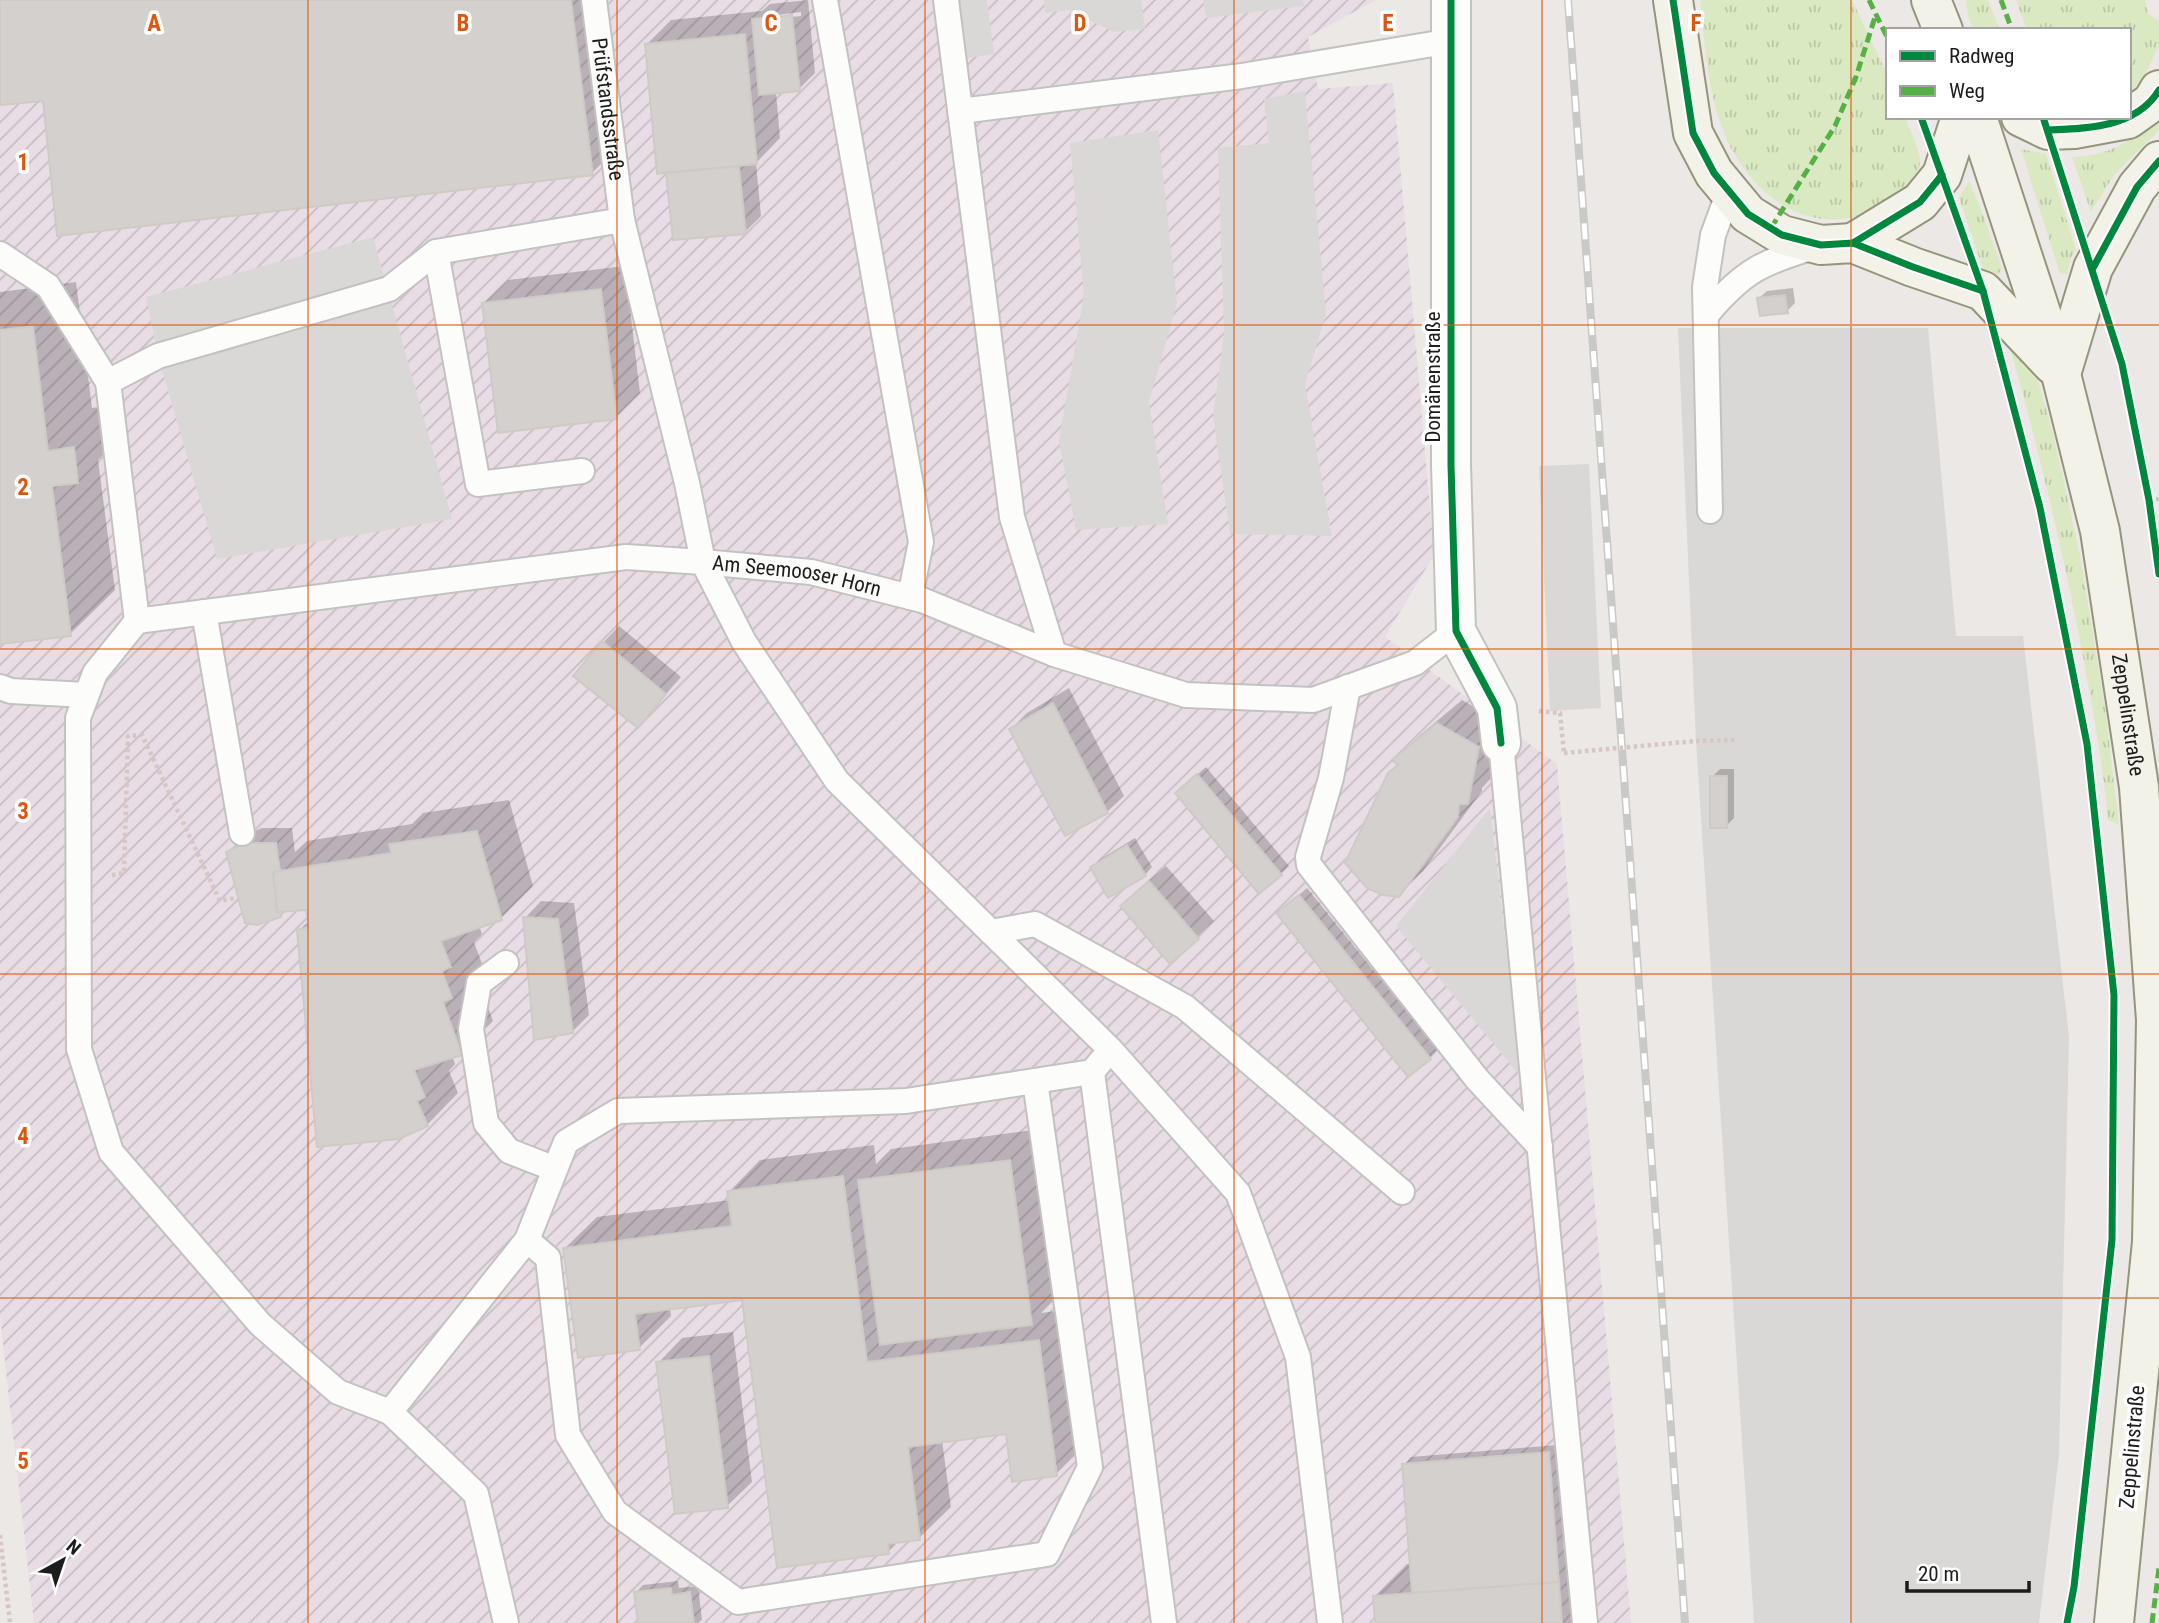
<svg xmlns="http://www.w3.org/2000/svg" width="2159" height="1623" viewBox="0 0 2159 1623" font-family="'Roboto Condensed',sans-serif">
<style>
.industrial{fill:url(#industrial-furrows)}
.religious{fill:#d9d8d6}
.grass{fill:url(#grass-tufts)}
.shadow{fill:#0003;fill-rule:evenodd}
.building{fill:#d3d0ce;stroke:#cecac6;stroke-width:2}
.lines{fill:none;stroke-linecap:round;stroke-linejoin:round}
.lane-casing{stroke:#c3c2c1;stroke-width:28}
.street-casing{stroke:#c3c2c1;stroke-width:42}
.secondary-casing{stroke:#95947d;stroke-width:42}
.path{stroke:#d6c6c4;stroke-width:4.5;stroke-dasharray:3.5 3.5;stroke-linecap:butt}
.lane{stroke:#fcfcfb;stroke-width:24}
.street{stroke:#fcfcfb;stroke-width:38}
.secondary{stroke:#f3f2e9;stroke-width:38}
.rail-casing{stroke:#c9c9c8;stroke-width:8}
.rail{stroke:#fff;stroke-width:5;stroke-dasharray:16;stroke-linecap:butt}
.path-bridge{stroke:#d6c6c4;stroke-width:4.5;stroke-dasharray:3.5 3.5;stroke-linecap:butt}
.quiet{stroke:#55b145;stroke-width:5;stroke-dasharray:10 5;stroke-linecap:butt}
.cycleway-casing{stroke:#fff;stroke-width:11}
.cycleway{stroke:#00873e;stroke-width:7}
.grid{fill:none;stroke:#de560d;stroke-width:2;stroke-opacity:0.55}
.labels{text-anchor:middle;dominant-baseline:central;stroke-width:7;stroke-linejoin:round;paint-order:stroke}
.street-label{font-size:21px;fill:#1c1c1c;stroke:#fff}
.grid-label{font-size:23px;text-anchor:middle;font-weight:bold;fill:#de560d;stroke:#fff;stroke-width:7;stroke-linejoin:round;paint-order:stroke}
</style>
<defs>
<pattern id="industrial-furrows" width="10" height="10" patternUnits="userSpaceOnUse" patternTransform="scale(1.75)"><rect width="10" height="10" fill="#e9dde5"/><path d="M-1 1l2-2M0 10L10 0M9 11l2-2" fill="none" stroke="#c7bdc4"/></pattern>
<pattern id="grass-tufts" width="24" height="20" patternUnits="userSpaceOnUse" patternTransform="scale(1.75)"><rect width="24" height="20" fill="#dae9c2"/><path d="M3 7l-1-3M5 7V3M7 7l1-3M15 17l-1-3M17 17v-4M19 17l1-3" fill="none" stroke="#bac7a6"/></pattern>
</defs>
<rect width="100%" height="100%" fill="#ebe8e5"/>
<polygon class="industrial" points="0,0 1376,0 1308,37 1318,89 1393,83 1434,555 1385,637 1557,764 1631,1623 34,1623 0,1317"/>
<g class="religious">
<polygon points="960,0 987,0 994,54 967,58"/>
<polygon points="1044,0 1141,0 1145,29 1114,32 1068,10 1045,13"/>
<polygon points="1203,0 1303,0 1304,6 1206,18"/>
<polygon points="1305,91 1326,313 1305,385 1332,536 1230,534 1213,416 1224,333 1218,148 1269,143 1264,99"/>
<polygon points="1158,130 1177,303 1149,402 1168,524 1076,530 1059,441 1084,294 1070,143"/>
<polygon points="373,237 452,519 217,559 158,356 146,297"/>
<polygon points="1678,328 1928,328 1956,636 2023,636 2069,1037 2059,1455 2039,1623 1754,1623 1696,741"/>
<polygon points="1589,464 1601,708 1550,711 1539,466"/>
<polygon points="1490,808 1521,1077 1396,926"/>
</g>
<g class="grass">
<path d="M1700,0H1852L1888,76V117H1905C1908,128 1921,152 1920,163C1918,179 1905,191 1892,200C1834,239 1774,216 1738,160C1708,112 1706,54 1700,0Z"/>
<polygon points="1966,0 1988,0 2000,30 1974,30 1968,17"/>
<polygon points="2016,0 2145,0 2148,14 2159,21 2159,45 2143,80 2129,93 2129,30 2027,30"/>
<path d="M2159,115V130L2114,175L2091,212L2072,157C2108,157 2134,140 2159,115Z"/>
<polygon points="2021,149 2046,154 2076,250 2071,258 2067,274 2060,274"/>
<polygon points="1969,181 1982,212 2002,269 1997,276 1984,272 1959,198"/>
<path d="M2007,336L2022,350L2037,377L2054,438L2080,555L2105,708L2119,825L2108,820C2104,774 2096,729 2088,683C2067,566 2039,451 2007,336Z"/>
</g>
<g class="shadow">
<polygon points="0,0 598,0 616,149 592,173 44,99 0,104"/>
<path d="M808,0L815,73L799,89L776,92L780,138L756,163L761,216L745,232L668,171L647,44L671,20L762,11L770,4ZM801,12V16L769,19V16Z"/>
<polygon points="625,266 640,393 616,417 483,304 508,280"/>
<polygon points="76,282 92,408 118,404 122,437 98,460 115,590 70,634 0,643 0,292"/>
<polygon points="1793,288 1795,303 1787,311 1759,298 1767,291"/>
<polygon points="619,626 681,677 638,726 603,643"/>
<polygon points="1069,688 1124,796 1107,812 1011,729 1027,713"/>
<polygon points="1462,700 1502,723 1491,778 1482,788 1482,791 1423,871 1398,895 1400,764 1395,760 1419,736"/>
<polygon points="1206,767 1289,866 1281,874 1185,785"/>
<polygon points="1720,769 1734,769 1734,818 1726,826 1712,777"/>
<polygon points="509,800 533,886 501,918 479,926 482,934 474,942 482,964 475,972 493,1021 461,1053 452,1056 455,1064 449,1071 458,1093 427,1125 298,931 310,920 307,908 287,910 280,916 269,920 228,853 244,836 262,828 292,828 295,852 307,841 412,824 423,813"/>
<polygon points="1135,838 1152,867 1145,875 1092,868 1099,860"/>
<polygon points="1166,866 1214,921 1170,961 1138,890"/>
<polygon points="1307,888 1438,1050 1430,1058 1278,913"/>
<polygon points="541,901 574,903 589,1015 572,1032 525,918"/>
<polygon points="1041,1129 1063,1291 1041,1313 1070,1309 1088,1442 1056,1474 1008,1432 942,1440 951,1507 919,1538 900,1540 888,1552 743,1298 670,1308 671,1316 639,1348 565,1248 597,1217 730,1200 729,1192 760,1160 874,1145 876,1164 891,1149"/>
<polygon points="733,1332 752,1482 727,1506 658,1363 682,1338"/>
<polygon points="1557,1445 1564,1553 1590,1551 1595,1623 1377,1623 1375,1596 1407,1564 1411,1564 1404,1465 1411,1457"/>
<polygon points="678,1581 679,1588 698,1586 702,1620 698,1623 640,1623 635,1593 643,1585"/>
</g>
<g class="building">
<polygon points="0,0 571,0 593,175 57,236 43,101 0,105"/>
<polygon points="792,15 800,91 759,95 752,19"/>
<polygon points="745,34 757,164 657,174 645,44"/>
<polygon points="739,166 746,234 673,240 666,173"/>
<polygon points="601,289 617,419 498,433 482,303"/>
<polygon points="1785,295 1788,313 1760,316 1757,298"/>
<polygon points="33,326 48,451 74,447 78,483 52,486 71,636 0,644 0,330"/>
<polygon points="602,641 666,694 638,728 573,676"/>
<polygon points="1053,703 1108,813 1065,836 1009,729"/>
<polygon points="1437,723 1479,747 1468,804 1459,804 1458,817 1399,897 1383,895 1367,888 1345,863 1388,773 1398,765 1392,760"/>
<polygon points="1197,774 1282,875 1259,894 1175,793"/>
<rect x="1710" y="776" width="17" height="52"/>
<polygon points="477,831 502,920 441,941 451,967 442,971 452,998 443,1002 462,1055 414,1070 425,1097 417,1101 428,1126 399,1139 317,1147 297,930 309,927 306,910 277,912 273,872 391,853 389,844"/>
<polygon points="244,843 276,843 280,871 273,872 277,912 282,912 281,917 257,925 245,923 226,852"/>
<polygon points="1127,845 1146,876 1108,898 1090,867"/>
<polygon points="1149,881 1199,939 1170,964 1120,906"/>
<polygon points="1299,895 1431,1059 1408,1077 1276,913"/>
<polygon points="523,917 558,919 573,1033 534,1040"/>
<polygon points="1010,1160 1032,1325 880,1345 858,1180"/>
<polygon points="843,1176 867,1362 1039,1340 1057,1476 1012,1482 1006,1434 908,1447 920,1540 888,1544 889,1554 777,1568 742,1300 635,1314 640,1350 578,1358 563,1248 732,1226 727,1191"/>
<polygon points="709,1356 728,1508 675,1514 656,1362"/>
<polygon points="1549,1452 1559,1582 1412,1593 1402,1464"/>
<polygon points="1559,1582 1562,1623 1375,1623 1373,1596"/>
<polygon points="671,1588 672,1595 690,1592 694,1623 638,1623 634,1592"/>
</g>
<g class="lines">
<defs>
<g id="lane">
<path id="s1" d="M594,0L622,220"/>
<polyline points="825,0 921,542 910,597"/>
<polyline points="946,0 1012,517 1054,654"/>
<polyline points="960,111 1242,76 1451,41"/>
<polyline points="436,252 478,484 582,471"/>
<polyline points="0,254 48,286 108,382"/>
<path d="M1707,314C1744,270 1763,262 1817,246"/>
<polyline points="1710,511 1705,287 1713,235 1729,192"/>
<polyline points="204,612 242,833"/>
<polyline points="137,621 95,673 78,718 79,1049 111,1152 260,1324 338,1392 390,1412"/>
<polyline points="0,687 11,691 86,695"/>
<polyline points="1348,687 1331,778 1308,857 1309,865 1477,1079 1540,1147"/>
<polyline points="1501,743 1585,1623"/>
<polyline points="991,932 1035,924 1185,1007 1402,1192"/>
<polyline points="506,963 479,983 471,1029 486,1123 509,1151 555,1169"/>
<polyline points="1101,1061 1092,1072 1164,1623"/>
<polyline points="527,1240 548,1258 568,1435 615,1512 738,1602 1047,1554 1090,1467 1035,1081"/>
<polyline points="506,1623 476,1494 390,1412 527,1240 566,1142 618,1111 906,1101 1092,1072"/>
<path id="s2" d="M1330,1623L1298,1357L1238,1193L1110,1049L837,781L744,642L703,562L626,557L137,621L108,382L158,356L389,289L436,252L622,220L687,483L703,562L811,572L922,600L1054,654L1186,695L1313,700L1415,663L1456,631"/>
</g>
<polyline id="street" points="1451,0 1451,465 1456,631 1497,708 1501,743"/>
<g id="secondary">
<polyline points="1673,0 1693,133 1714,173 1748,214 1782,235 1821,245 1853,243 1913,267 1983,291 2053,365"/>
<polyline points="1931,0 1943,30"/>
<path id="s3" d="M1977,117L2061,374L2100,531L2139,787L2156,1020L2152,1242L2114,1623"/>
<polyline points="2021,117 2048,130 2074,129 2128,119 2152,102 2159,90"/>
<polyline points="1853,243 1920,202 1942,175 1961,117"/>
<polyline points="2061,374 2093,268 2137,187 2159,161"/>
</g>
</defs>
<use href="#lane" class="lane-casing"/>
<use href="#street" class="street-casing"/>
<use href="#secondary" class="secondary-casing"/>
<g class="path">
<polyline points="2149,500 2159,499"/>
<polyline points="1539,711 1560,713 1564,753"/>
<polyline points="1696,741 1737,740"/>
<polyline points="112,875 124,873 128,736 142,735 220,901 234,898"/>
<polyline points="0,1535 10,1623"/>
</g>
<use href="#lane" class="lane"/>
<use href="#street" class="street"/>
<use href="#secondary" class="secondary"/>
<defs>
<polyline id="rail" points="1568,0 1685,1623"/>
</defs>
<use href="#rail" class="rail-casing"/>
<use href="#rail" class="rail"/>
<polyline class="path-bridge" points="1564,753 1696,741"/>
<g class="quiet">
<polyline points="1869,0 1888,39"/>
<polyline points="2001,0 2012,30"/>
<polyline points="1771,228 1835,126 1856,77 1876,14"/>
<polyline points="2152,1623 2159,1568"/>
</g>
<defs>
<g id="cycleway">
<polyline points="1451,0 1451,465 1456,631 1497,708 1501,743"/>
<polyline points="1673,0 1693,133 1714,173 1748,214 1782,235 1821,245 1853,243 1913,267 1983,291"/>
<polyline points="1921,117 1983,291 2040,508 2087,744 2114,995 2112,1240 2074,1587 2067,1623"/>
<polyline points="2043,117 2122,364 2149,500 2159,574"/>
<path d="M2048,130C2087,129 2137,127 2159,90"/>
<polyline points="1853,243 1920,202 1942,175"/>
<polyline points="2093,268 2137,187 2159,161"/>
</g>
</defs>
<use href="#cycleway" class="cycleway-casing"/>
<use href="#cycleway" class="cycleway"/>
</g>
<path class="grid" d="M308,0V1623M617,0V1623M925,0V1623M1234,0V1623M1542,0V1623M1851,0V1623M0,325H2159M0,649H2159M0,974H2159M0,1298H2159"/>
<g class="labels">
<g class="street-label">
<text stroke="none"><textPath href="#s1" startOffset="110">Prüfstandsstraße</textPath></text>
<text transform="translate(1433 377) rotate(-90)">Domänenstraße</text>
<text stroke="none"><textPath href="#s2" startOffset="3078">Am Seemooser Horn</textPath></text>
<text stroke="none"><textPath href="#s3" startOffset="618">Zeppelinstraße</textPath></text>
<text transform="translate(2132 1447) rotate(-85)">Zeppelinstraße</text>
</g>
</g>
<g class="grid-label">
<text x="154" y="31">A</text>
<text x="463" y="31">B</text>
<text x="771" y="31">C</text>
<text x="1080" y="31">D</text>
<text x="1388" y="31">E</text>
<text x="1696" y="31">F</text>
<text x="23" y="170">1</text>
<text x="23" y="495">2</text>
<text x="23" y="819">3</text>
<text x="23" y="1144">4</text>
<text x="23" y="1469">5</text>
</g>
<rect x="1886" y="28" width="245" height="91" fill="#ffffff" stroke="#a4a4a4" stroke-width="2"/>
<rect x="1900" y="51" width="35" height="10" fill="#00873e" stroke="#a4a4a4" stroke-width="2"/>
<text x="1949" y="63" font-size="21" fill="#1c1c1c">Radweg</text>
<rect x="1900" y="86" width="35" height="10" fill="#55b145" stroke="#a4a4a4" stroke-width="2"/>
<text x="1949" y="98" font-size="21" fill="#1c1c1c">Weg</text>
<g transform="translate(63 1560) rotate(40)" stroke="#ffffff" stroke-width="5" paint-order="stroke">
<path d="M0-5L12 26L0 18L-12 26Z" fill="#1c1c1c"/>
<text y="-10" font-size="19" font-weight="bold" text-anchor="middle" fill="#1c1c1c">N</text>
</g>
<path d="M1907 1581v10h122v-10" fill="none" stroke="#1c1c1c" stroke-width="3.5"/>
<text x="1918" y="1581" font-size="21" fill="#1c1c1c" stroke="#ffffff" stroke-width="5" paint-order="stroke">20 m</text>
</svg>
